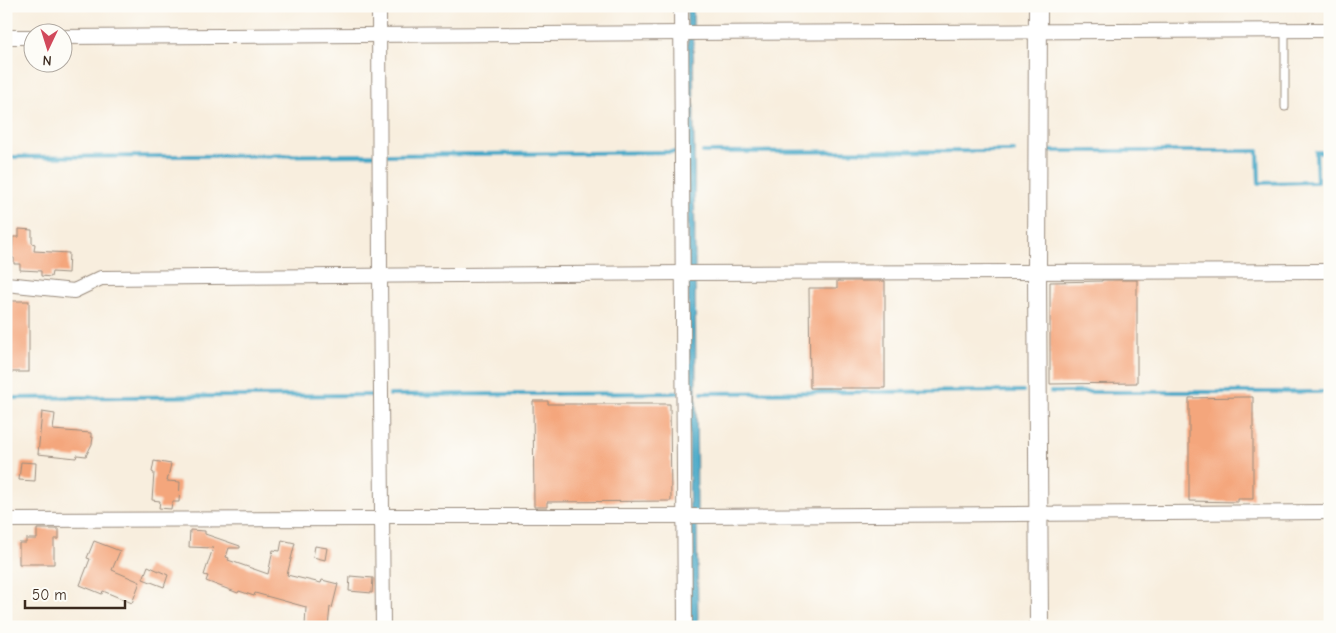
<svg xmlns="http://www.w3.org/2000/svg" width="1336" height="633" viewBox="0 0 1336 633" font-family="'Comic Neue',sans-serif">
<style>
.water{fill:#47a8c7;stroke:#416972}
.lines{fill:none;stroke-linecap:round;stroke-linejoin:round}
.stream{stroke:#47a8c7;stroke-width:4}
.building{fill:#f4a67b}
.service-casing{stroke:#9a8c7e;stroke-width:9}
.minor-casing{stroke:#9a8c7e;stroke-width:16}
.tertiary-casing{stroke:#9a8c7e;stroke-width:20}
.service{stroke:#fff;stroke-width:7}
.minor{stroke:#fff;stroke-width:14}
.tertiary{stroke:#fff;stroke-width:18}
</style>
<rect width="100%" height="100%" fill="#fdfcf7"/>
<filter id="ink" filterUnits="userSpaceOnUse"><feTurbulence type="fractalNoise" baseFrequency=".02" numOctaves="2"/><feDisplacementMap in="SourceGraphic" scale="10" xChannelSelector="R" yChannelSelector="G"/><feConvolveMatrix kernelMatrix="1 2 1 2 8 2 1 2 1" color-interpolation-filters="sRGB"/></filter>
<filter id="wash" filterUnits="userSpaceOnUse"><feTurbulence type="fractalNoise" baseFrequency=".0096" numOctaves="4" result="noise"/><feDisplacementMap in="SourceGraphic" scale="20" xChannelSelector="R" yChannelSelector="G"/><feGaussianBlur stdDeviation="1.12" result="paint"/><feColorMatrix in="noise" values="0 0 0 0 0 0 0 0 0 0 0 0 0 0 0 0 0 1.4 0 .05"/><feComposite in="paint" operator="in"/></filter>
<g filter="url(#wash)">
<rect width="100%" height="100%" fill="#f8eede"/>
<polygon class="water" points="687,6 693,6 698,627 690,627"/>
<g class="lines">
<g class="stream">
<polyline points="1048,151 1258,151 1259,183 1317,182 1316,152 1330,152"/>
<polyline points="703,152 1014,151"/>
<polyline points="388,155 677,152"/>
<polyline points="6,157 373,155"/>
<polyline points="1051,392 1330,392"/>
<polyline points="702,393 1023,391"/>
<polyline points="390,395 678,393"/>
<polyline points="6,398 373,395"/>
</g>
</g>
<g id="blocks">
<g class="building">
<polygon points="19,229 32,230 32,243 35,244 34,251 69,253 68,273 52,272 51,277 41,276 41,271 20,270 20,264 14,264 14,258 12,258 13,237 19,237"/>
<polygon points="1102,280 1137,280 1137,383 1050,384 1050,282 1102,281"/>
<polygon points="837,281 885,281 885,388 810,388 809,288 837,288"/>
<rect x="6" y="301" width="23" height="71"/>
<polygon points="1242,397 1253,397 1253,499 1238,499 1238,502 1189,501 1189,398"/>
<polygon points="533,401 548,401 548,404 670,404 671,501 547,502 547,507 534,507"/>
<polygon points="42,412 55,414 53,430 91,433 91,437 93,437 92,444 86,456 77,455 76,458 38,454"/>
<polygon points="154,461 171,464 167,481 180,482 179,502 172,502 171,509 159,508 160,501 152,500 154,473 152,472"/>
<polygon points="21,462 36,463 35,481 19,480"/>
<polygon points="37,529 59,529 59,539 54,539 54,564 19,564 19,543 26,543 26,539 37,539"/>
<polygon points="190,530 205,531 205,534 240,546 240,548 229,548 226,557 229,558 228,560 268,574 273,550 280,551 282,540 295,543 287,575 321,583 322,580 338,584 332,608 330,607 328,627 305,627 306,607 255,593 254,596 239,591 238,593 206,581 208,576 204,575 213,548 189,547"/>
<polygon points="94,541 120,551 112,570 140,582 132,603 103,591 102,594 80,585 90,559 87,558"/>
<polygon points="315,546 327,548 325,560 313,557"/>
<polygon points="148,566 168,575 164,587 143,579"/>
<polygon points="350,576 373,578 372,593 349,591"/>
</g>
</g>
</g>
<g filter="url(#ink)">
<use href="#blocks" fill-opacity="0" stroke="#9a8c7e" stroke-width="1"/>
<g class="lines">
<defs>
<polyline id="service" points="1285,30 1285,107"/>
<g id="minor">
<polyline points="379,6 380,276 383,627"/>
<polyline points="681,6 685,627"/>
<polyline points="6,37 32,37"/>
<polyline points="62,37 685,33 1330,30"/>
<polyline points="6,284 74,291 101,278 683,273 1330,271"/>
<polyline points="383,516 699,516 1330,512"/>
<polyline points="6,520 383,519"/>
</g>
<polyline id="tertiary" points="1038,6 1037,271 1039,627"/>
</defs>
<use href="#service" class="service-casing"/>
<use href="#minor" class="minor-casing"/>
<use href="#tertiary" class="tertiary-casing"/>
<use href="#service" class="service"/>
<use href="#minor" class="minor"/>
<use href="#tertiary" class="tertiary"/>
</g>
</g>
<rect width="1336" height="633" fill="none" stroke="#fdfcf7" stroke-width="25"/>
<g transform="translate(48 48) rotate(184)"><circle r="24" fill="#fdfcf7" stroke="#afa8a0"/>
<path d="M0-4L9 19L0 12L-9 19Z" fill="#d1495b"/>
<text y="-8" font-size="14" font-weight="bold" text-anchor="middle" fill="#3b2a1e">N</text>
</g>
<path d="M25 600v8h100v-8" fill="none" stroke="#3b2a1e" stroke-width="2.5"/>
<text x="32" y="600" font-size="15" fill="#3b2a1e" stroke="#fdfcf7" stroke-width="4" paint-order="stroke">50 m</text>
</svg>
